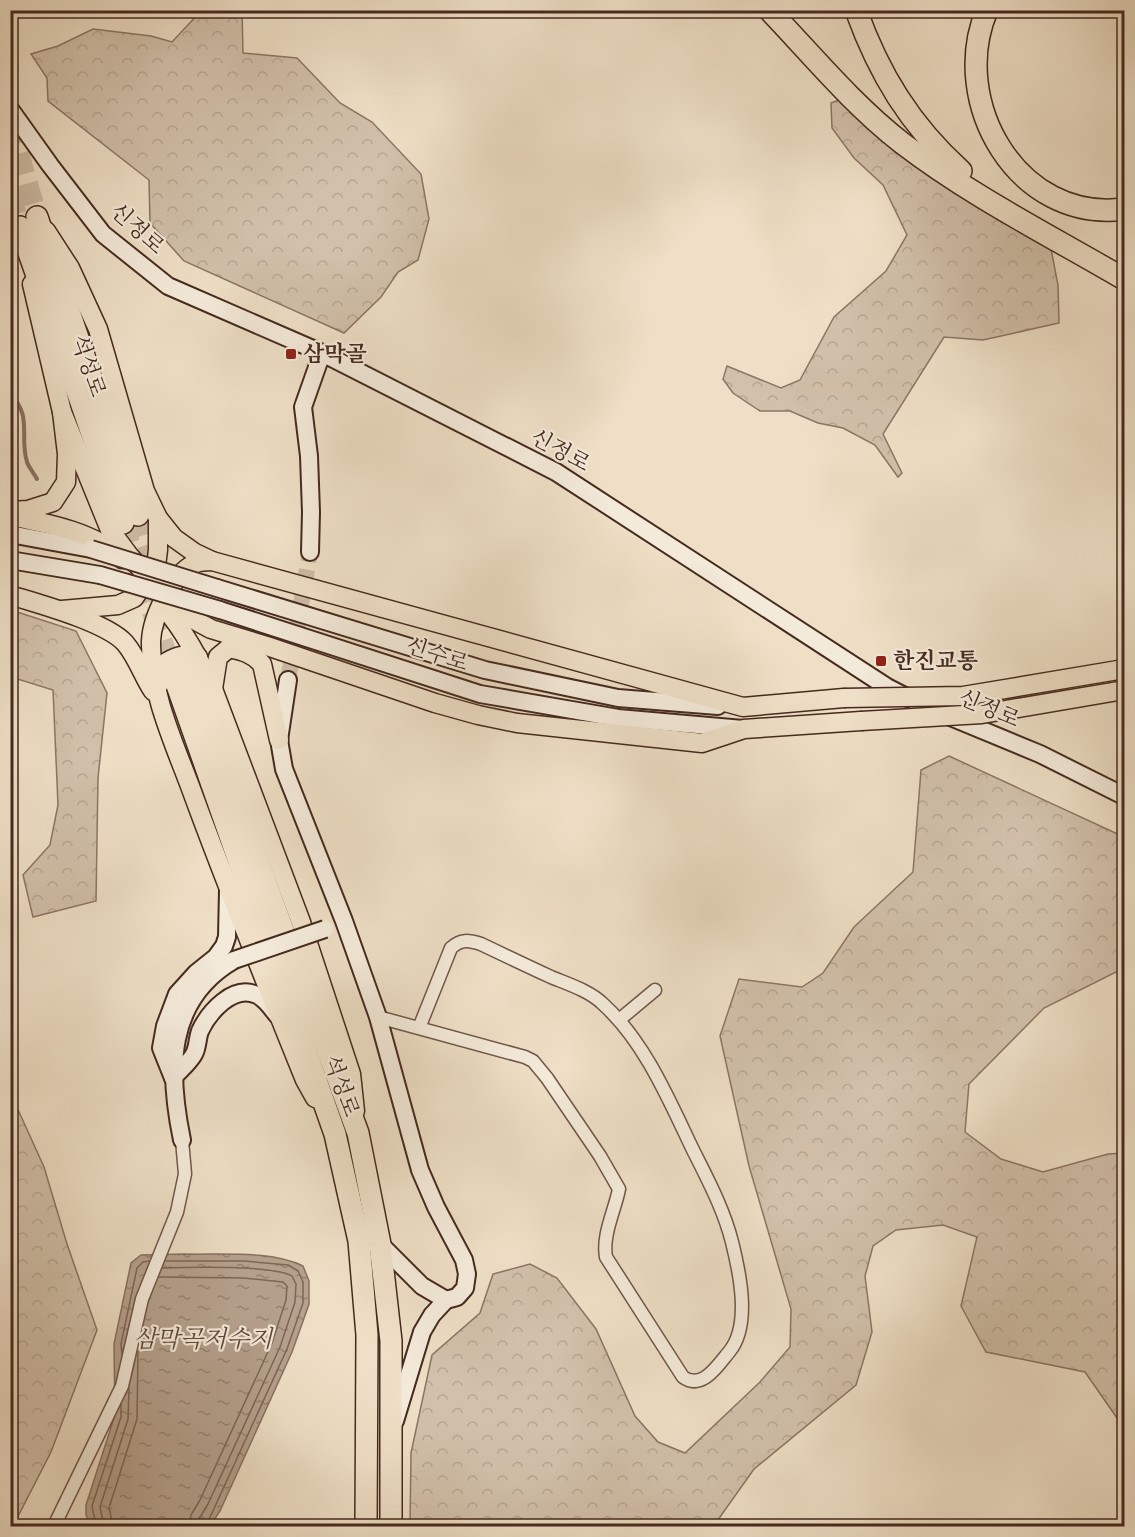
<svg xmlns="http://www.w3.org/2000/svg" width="1135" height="1537" viewBox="0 0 1135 1537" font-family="'Libre Bodoni','Noto Serif KR',serif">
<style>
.forest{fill:url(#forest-crowns);stroke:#8c7564;stroke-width:1.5}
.water{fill:url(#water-ripples);stroke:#897161;stroke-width:1.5}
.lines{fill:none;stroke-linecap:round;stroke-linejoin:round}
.shore{stroke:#7e6656;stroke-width:1.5}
.stream{stroke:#897161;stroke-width:4}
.secondary-tunnel{stroke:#ccbba5;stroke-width:16;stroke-dasharray:16 8;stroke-linecap:butt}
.highway-tunnel{stroke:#ccbba5;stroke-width:21;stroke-dasharray:21 10;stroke-linecap:butt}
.street-casing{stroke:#705749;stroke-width:15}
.secondary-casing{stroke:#462a1f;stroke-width:20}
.primary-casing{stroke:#462a1f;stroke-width:21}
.highway-casing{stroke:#462a1f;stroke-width:24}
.street{stroke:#f4eada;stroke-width:12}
.secondary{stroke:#f4eada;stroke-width:16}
.primary{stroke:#eedfc6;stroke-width:18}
.highway{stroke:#eedfc6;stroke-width:21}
.secondary-bridge-casing{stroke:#462a1f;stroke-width:20;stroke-linecap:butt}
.primary-bridge-casing{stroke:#462a1f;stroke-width:21;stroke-linecap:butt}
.secondary-bridge{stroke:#f4eada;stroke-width:16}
.primary-bridge{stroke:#eedfc6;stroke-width:18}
.poi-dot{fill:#8f2418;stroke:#f4eada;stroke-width:2}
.labels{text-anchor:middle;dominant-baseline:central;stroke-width:4.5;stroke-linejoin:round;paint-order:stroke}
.street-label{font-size:22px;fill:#462a1f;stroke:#f4eada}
.poi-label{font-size:22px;font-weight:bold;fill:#462a1f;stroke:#f4eada;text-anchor:start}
.water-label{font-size:24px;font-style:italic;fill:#62483a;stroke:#f4eada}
</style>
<defs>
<pattern id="forest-crowns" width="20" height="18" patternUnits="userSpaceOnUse" patternTransform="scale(1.5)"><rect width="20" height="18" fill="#d1c0aa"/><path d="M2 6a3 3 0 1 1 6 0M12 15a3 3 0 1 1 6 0" fill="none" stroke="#b5a592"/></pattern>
<pattern id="water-ripples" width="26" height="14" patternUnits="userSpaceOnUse" patternTransform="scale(1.5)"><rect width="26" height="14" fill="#b5a18d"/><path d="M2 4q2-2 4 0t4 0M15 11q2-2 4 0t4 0" fill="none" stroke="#958373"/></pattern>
</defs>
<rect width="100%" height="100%" fill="#eedfc6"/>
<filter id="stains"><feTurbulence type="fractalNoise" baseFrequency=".00333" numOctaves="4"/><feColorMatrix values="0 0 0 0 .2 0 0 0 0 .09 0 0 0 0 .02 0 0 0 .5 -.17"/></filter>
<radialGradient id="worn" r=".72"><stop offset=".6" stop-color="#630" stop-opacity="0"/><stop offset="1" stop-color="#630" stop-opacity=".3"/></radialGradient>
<g class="forest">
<polygon points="201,11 242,11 243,53 297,58 340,103 372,122 421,174 429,219 418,260 398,272 381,297 344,333 184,261 150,223 149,180 48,101 47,78 31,54 58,46 93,29 151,36 172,42"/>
<polygon points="844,98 1051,249 1058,285 1059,323 983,340 944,337 883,434 902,473 898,477 875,445 843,428 818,423 790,411 760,411 733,393 723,379 727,366 781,388 800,380 834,317 886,271 907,235 883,185 854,158 832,128 831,103"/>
<polygon points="11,610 76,631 107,693 98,778 96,901 33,917 23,875 50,845 58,805 53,690 11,677"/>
<polygon points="949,756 1124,837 1124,968 1044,1008 969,1084 965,1132 1001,1159 1043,1172 1108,1154 1124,1153 1124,1428 1085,1372 986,1352 961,1306 977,1237 943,1225 896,1230 873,1246 865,1276 872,1332 856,1385 754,1469 715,1524 717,1526 410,1526 411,1453 432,1355 480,1313 493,1274 530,1264 557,1278 596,1329 635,1416 658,1442 685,1453 760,1382 790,1347 791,1309 749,1166 720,1036 739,979 802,987 823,973 854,927 913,872 921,770"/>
<polygon points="10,1092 44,1167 67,1244 97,1330 51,1452 13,1526 10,1526"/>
</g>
<path class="water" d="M184,1254C220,1255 271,1250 303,1266L309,1281V1304L302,1324L292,1352L220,1511L210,1526H93L90,1525L86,1515V1505L115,1415L114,1344L131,1263L141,1255Z"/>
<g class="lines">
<g class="shore">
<polyline points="166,1261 244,1261 288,1265 298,1271 303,1282 303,1303 287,1349 206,1526"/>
<path d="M162,1268C189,1267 272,1265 292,1276L296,1284L295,1302L280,1347L208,1504L199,1519L198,1526"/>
<polyline points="159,1277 243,1278 283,1282 287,1286 286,1300 272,1343 200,1500 191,1515 189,1526"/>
<polyline points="122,1354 121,1344 137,1268 143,1262 149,1261"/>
<polyline points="96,1526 92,1506 121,1417 121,1405"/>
<polyline points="104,1526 100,1507 128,1419 129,1389"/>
<polyline points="113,1526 109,1508 137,1419 138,1351"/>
</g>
<path class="stream" d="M10,394C33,416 19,436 27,462C29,468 34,473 37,479"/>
<polyline class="secondary-tunnel" points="288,680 310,552"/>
<g class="highway-tunnel">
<polyline points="10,124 37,217"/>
<polyline points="10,194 20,227"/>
<polyline points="138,515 158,577"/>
<polyline points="123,523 172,671"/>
</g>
<defs>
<g id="street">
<path d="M378,1017L525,1057L533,1061L547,1078L600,1156L619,1189C615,1210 602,1235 606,1257L683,1377C702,1391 718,1365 729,1352C751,1326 740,1274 732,1242C724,1210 708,1180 693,1150C669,1100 645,1042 603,1004C590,991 568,984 551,977C527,966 504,955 481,944C468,940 461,939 451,948L419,1028"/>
<polyline points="619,1020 655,990"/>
<polyline points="54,1526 122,1386 142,1299 177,1212 185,1174 182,1140"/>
</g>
<g id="secondary">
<polyline points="10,109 50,165 103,234 168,286 322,353 556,472 887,687 924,706 1040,754 1124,796"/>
<polyline points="10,534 91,549"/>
<polyline points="310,552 311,512 309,456 303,407 322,353"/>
<polyline points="10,560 100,575"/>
<polyline points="217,588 485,670 618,698 718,706"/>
<polyline points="220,610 480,694 618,718 743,729"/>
<polyline points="288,680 279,740 284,769 344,921 378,1017 420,1170 436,1207 464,1260 467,1274 465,1288 457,1297 446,1300 432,1315 422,1332 395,1421"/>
<polyline points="173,1078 161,1048 165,1026 177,994 196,973 216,957 224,946 227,937 228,890"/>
<path d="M173,1078C179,1071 190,1062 194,1054C198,1047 197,1039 200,1031C209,1012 233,984 257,995C266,999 271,1008 277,1015"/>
<path d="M182,1140C168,1072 165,1000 234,960"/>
<polyline points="380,1244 422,1286 446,1300"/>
</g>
<g id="primary">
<polyline points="46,231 70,268 98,329 145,491 158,518 174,538 195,553 212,561 743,707 844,698"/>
<polyline points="62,412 110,530 128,554 169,602 185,615 211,629 267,646 435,703 478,715 517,723 702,743 744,729 861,721"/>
<polyline points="10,511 28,510 53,502 66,482 67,454 62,412 32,284"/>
<path d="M10,516C46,523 96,532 122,559"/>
<path d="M212,561C206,561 199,561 194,564C173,574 152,617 151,641C150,695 176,747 194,797C229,892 267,986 305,1080L315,1098"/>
<path d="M10,595C39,604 106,622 125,643C137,657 143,676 153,691"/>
<path d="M164,607C185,632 199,659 213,689L301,922L351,1074L355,1111"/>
<polyline points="62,610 118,605 134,598 156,566 158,550 158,518"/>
<path d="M229,648C242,651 252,653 262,664L279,740"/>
<path d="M159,684L162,665C174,657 183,653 198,657"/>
<polyline points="213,689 218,657 229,648 238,645"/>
</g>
<g id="highway">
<path d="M769,10C812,55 853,105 902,143C971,196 1049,235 1124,279"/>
<path d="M856,10C879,74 910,125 961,171"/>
<path d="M987,10C948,102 1018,223 1124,209"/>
<polyline points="37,217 138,515"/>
<polyline points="20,227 123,523"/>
<polyline points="186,667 358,1133 380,1244 391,1341 391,1526"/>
<polyline points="172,671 335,1134 359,1241 367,1335 366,1526"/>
</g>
</defs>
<use href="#street" class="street-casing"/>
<use href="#secondary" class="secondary-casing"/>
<use href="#primary" class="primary-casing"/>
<use href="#highway" class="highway-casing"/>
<use href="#street" class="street"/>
<use href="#secondary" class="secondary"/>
<use href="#primary" class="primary"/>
<use href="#highway" class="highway"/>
<defs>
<g id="secondary-bridge">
<polyline points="91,549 217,588"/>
<polyline points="100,575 220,610"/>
<polyline points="234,960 325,929"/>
</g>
<g id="primary-bridge">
<polyline points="844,698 963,696 1124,669"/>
<polyline points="861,721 982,714 1124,690"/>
</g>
</defs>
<use href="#secondary-bridge" class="secondary-bridge-casing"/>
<use href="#primary-bridge" class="primary-bridge-casing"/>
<use href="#secondary-bridge" class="secondary-bridge"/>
<use href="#primary-bridge" class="primary-bridge"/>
</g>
<g class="poi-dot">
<rect x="285" y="348" width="12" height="12" rx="3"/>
<rect x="875" y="655" width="12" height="12" rx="3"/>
</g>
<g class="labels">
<g class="street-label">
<text transform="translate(137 229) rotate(42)">신정로</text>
<text transform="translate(88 366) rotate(71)">석성로</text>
<text transform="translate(560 451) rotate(29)">신정로</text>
<text transform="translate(437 655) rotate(18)">신수로</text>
<text transform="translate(989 709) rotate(23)">신정로</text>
<text transform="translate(341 1086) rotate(70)">석성로</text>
</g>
<g class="poi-label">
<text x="303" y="354">삼막골</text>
<text x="893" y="661">한진교통</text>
</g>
<g class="water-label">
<text x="203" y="1340">삼막곡저수지</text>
</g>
</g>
<rect width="1135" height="1537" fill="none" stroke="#eedfc6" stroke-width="36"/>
<rect x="12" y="12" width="1111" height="1513" fill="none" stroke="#462a1f" stroke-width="3"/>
<rect x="18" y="18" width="1099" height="1501" fill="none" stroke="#462a1f" stroke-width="1.5"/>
<rect width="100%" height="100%" filter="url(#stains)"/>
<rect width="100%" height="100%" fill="url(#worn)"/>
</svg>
